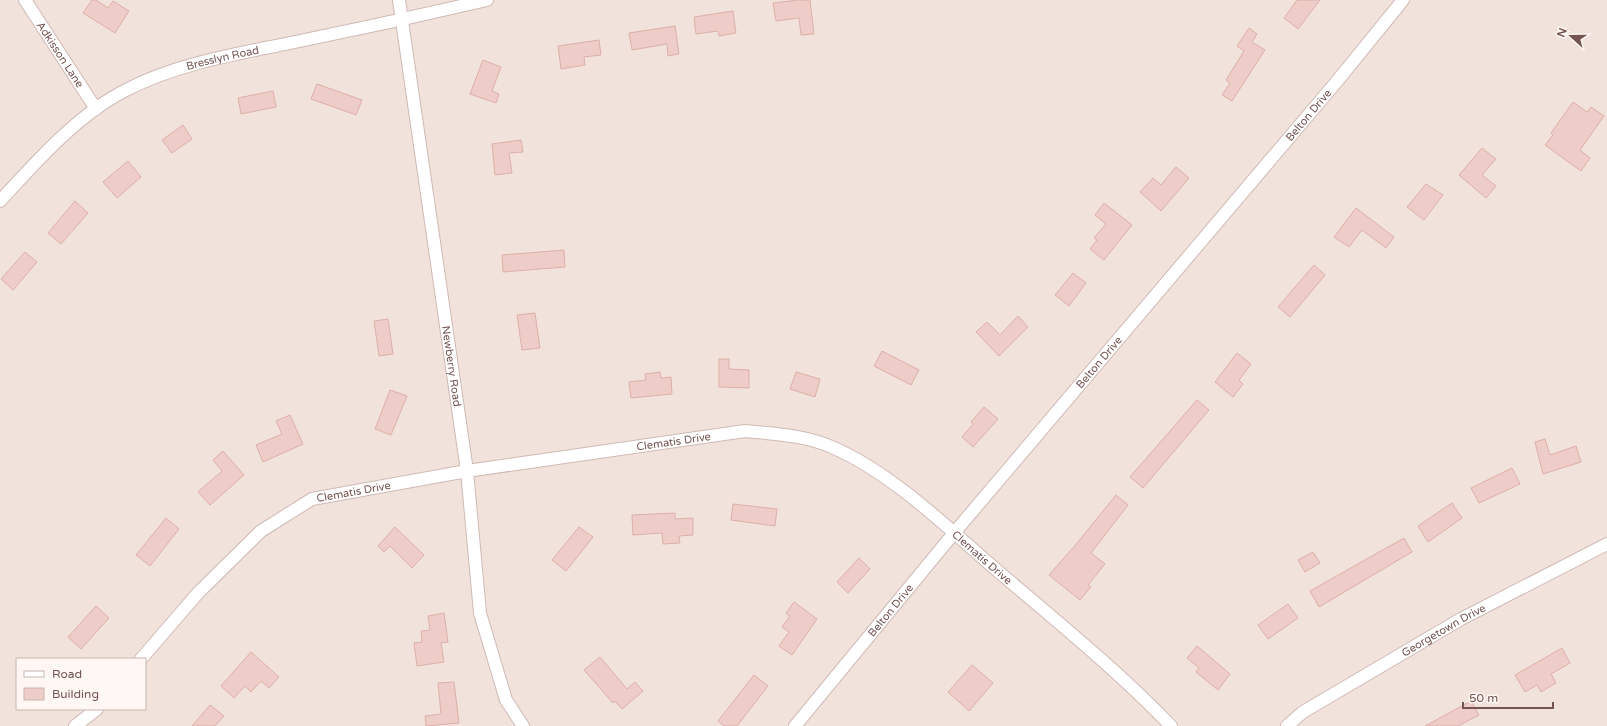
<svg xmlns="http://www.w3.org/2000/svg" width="1607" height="726" viewBox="0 0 1607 726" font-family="'Varela Round',sans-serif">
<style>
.residential{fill:#f2e2dc;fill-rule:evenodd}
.building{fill:#eeccc7;stroke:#deafa9}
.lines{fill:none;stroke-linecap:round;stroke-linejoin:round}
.minor-casing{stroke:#cfbab5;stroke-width:14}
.minor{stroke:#fff;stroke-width:12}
.labels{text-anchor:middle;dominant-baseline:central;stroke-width:3;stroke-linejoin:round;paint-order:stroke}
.street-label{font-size:11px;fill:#745451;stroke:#fef7f3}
</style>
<rect width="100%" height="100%" fill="#fbf2ed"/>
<path class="residential" d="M0,0H1607V726H0ZM17,659H145V709H17Z"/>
<g class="building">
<polygon points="92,0 96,0 108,8 113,1 129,11 115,33 83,13"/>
<polygon points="798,0 810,0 814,34 801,35 799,18 776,21 773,3"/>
<polygon points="1297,0 1320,0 1298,29 1284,18"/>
<polygon points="733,11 736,33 719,36 718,31 696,34 694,17"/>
<polygon points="675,26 679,54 668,56 667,44 632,50 629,33"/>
<polygon points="1249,28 1257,34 1252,42 1265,50 1232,101 1222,95 1230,83 1226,80 1244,51 1237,46"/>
<polygon points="599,40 601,55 584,57 585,65 561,69 558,46"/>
<polygon points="483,60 501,67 492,91 499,94 496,103 470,94"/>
<polygon points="317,84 362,100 356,115 311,99"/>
<polygon points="273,91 276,107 241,114 238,98"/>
<polygon points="1573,102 1587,112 1591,107 1604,116 1580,150 1590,158 1581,171 1545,145 1553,135 1551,133"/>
<polygon points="183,125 192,139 172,153 162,140"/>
<polygon points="521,140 523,152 509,153 512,173 495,175 492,144"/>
<polygon points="1482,148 1496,159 1482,175 1496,186 1486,198 1459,175"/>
<polygon points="128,161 141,177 117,198 103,182"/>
<polygon points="1176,167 1189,178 1161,211 1140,192 1153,178 1161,185"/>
<polygon points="1426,184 1443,195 1424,220 1407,207"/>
<polygon points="75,201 88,213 61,244 48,233"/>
<polygon points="1104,203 1132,225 1104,260 1090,249 1097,240 1094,238 1106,224 1095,215"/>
<polygon points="1356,208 1394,237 1386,248 1362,230 1349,247 1334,237"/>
<polygon points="564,250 565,267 503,272 502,255"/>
<polygon points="25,252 37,262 13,290 1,279"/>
<polygon points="1314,265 1325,275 1290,317 1278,307"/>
<polygon points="1073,273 1086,283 1069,306 1055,295"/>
<polygon points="535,313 540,348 522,350 517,315"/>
<polygon points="1018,316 1028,327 999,356 976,332 987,322 1000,335"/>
<polygon points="388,319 393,354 379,356 374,321"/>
<polygon points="882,351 919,370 911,385 874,366"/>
<polygon points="1237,353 1251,364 1239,380 1243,384 1233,397 1215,382"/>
<polygon points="719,359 729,359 729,369 749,370 749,388 719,387"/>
<polygon points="660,372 661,378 671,377 672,394 631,398 629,382 646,380 645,374"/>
<polygon points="796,372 820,379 815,397 790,389"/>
<polygon points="390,390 407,396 391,435 375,429"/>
<polygon points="1197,400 1209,410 1143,488 1130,477"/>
<polygon points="984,407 998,419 973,447 962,437 973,424 971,422"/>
<polygon points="290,415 303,444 263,462 256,445 282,434 276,421"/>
<polygon points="1545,439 1550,455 1576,446 1581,462 1543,474 1535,442"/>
<polygon points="223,451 244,475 210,505 198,492 222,471 213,460"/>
<polygon points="1512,468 1520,484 1479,503 1471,488"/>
<polygon points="1116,495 1128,505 1091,553 1105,564 1088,585 1091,587 1080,600 1049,575 1078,542"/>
<polygon points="1452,503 1462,518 1428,542 1418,526"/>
<polygon points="733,504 777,509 775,526 731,520"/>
<polygon points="675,513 675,519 693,518 693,535 679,536 680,543 663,544 662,533 633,535 632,515"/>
<polygon points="166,518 179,529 150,566 136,555"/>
<polygon points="395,527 424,555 412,568 390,546 384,552 378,546"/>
<polygon points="579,527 593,537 566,571 552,560"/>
<polygon points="1404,538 1412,552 1319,607 1310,591"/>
<polygon points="1313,552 1320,563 1305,572 1298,560"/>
<polygon points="859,558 870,569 848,593 837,582"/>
<polygon points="794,602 817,619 792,655 779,646 789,632 782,627 790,616 786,613"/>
<polygon points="1288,604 1298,618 1268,639 1258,625"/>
<polygon points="96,606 109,618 81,649 68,637"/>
<polygon points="444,613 448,642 441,643 444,662 417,666 414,643 422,642 421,631 430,630 428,616"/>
<polygon points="1197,646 1230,674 1218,690 1196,672 1199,668 1187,658"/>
<polygon points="1562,648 1570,663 1551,674 1556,683 1541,692 1537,685 1525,692 1515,675"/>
<polygon points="251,652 279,677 269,688 261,681 251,692 245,686 234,698 221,686"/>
<polygon points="600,657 627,689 635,682 643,691 622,709 615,701 613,703 584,670"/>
<polygon points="972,665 993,683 969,711 948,692"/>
<polygon points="754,675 768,686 737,726 724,726 718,721"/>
<polygon points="454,682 459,723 426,726 425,716 441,714 438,683"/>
<polygon points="1471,701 1479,715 1458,726 1425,726"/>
<polygon points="210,705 224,716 215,726 192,726"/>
</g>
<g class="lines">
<defs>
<g id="minor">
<path id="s1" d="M25,0L96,109"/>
<path id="s2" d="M399,0L467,471L480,613L506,700L523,726"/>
<path id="s3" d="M0,201C37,161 77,115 126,90C178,63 238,54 295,42C359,29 423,15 487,0"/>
<path id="s4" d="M141,659L198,593L261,531L312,499L467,471L745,431C774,434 806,435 834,448C891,473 946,526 993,567C1054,619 1116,669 1171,726"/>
<polyline points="75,726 97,709"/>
<path id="s5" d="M795,726L954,533L1338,80L1403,0"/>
<path id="s6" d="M1287,726L1303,712L1461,619L1607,544"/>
</g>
</defs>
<use href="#minor" class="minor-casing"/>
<use href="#minor" class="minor"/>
</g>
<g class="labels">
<g class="street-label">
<text stroke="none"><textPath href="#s1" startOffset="65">Adkisson Lane</textPath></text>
<text stroke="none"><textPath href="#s3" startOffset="271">Bresslyn Road</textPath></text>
<text stroke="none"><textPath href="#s5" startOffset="798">Belton Drive</textPath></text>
<text stroke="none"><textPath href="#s5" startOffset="474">Belton Drive</textPath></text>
<text stroke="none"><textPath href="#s2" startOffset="370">Newberry Road</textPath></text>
<text stroke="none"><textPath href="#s4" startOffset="602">Clematis Drive</textPath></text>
<text stroke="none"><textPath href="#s4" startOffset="278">Clematis Drive</textPath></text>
<text stroke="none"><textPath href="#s4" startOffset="950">Clematis Drive</textPath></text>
<text stroke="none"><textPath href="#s5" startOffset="150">Belton Drive</textPath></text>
<text stroke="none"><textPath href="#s6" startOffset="184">Georgetown Drive</textPath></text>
</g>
</g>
<rect x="16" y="658" width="130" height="52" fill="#fef7f3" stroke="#c7b6b2"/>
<rect x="24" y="671" width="20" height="6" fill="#ffffff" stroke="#c7b6b2"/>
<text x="52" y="678" font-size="12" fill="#745451">Road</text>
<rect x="24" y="688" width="20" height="12" fill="#eeccc7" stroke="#c7b6b2"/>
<text x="52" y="698" font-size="12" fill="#745451">Building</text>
<g transform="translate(1571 36) rotate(291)" stroke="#fef7f3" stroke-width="3" paint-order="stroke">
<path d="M0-3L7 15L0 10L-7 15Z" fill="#745451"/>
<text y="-6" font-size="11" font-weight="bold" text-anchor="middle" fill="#745451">N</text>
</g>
<path d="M1463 702v6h90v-6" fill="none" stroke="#745451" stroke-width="2"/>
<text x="1469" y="702" font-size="12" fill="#745451" stroke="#fef7f3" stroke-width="3" paint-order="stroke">50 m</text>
</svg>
